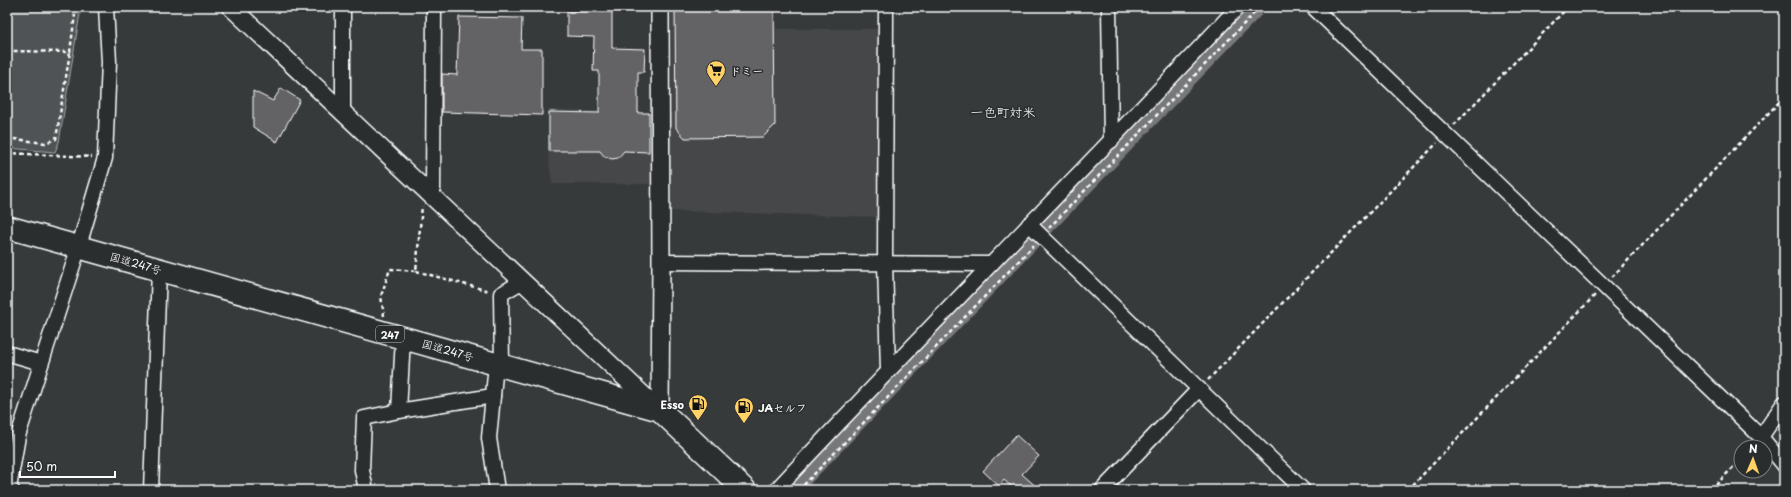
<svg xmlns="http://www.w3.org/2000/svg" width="1791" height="497" viewBox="0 0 1791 497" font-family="'Playpen Sans','Klee One',sans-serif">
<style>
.built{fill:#444748}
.green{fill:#505354;stroke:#a8a9aa}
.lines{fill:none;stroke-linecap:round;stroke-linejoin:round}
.river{stroke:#767879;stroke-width:23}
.building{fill:#636465;stroke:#fff}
.minor-casing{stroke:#fff;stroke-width:17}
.tertiary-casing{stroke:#fff;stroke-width:20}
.trunk-casing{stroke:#fff;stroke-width:25}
.path{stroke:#fff;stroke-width:2.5;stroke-dasharray:4 3;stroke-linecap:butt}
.minor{stroke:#2a2d2e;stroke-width:14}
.tertiary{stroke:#2a2d2e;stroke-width:17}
.trunk{stroke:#2a2d2e;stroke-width:22}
.labels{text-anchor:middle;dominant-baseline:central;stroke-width:3;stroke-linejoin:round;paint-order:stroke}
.shield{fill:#2a2d2e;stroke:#bfc0c0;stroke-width:1}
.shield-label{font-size:10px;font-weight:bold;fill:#fff}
.poi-label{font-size:11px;font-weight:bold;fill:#fff;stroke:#2a2d2e;text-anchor:start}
.street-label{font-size:11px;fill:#fff;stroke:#2a2d2e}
.quarter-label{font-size:13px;fill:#fff;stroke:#2a2d2e}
</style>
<rect width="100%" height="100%" fill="#373a3b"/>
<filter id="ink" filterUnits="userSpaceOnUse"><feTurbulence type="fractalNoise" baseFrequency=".025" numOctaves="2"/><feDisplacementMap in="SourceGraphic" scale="8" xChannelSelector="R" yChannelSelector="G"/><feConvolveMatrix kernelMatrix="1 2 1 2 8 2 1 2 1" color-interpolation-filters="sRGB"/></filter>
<g filter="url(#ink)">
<polygon class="built" points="671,7 776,7 776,29 882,29 880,217 671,211 671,184 552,184 548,153 548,110 672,113"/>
<polygon class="green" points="7,7 81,7 59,142 55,152 7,148"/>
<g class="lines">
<polyline class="river" points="788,490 1253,7"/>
</g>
<g class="building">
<polygon points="675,7 774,7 775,125 763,137 685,138 676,128"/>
<polygon points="567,11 612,12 612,48 645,49 644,72 638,72 638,113 649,113 649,152 624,151 618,158 612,159 604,156 600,151 549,151 549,112 599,113 599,71 593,71 594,37 567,36"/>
<polygon points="459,17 522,18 521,49 542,49 542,115 442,112 442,74 457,75"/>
<polygon points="281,88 300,100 277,142 253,127 253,91 273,101"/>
<polygon points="1016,435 1039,456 1022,474 1040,490 1015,490 1004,480 999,486 983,471"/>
</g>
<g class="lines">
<defs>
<g id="minor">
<polyline points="343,7 343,112"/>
<polyline points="886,7 885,263 888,370"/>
<polyline points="1109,7 1111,141"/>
<polyline points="1313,7 1761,437 1784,465"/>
<polyline points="433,197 434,7"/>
<polyline points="1029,224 1303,490"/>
<polyline points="661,262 991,264"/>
<polyline points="7,353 41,363"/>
<polyline points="496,364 489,438 497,490"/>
<polyline points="502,366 501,294 523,281"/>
<polyline points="399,411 403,338"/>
<polyline points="1761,437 1784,403"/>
<polyline points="12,490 9,488 18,436 75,259 105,158 109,62 106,7"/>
<polyline points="151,490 159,270"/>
<polyline points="366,490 362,470 364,418 399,411 493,396"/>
<path d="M776,490C928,327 1085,169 1238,7"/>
<polyline points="1102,490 1199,389"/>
</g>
<g id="tertiary">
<polyline points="231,7 658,409"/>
<polyline points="660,410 661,262 660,7"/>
</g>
<polyline id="trunk" points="7,227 660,410 745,490"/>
</defs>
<use href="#minor" class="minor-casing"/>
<use href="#tertiary" class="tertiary-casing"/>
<use href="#trunk" class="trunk-casing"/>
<g class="path">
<polyline points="7,49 12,51 70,52 76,7"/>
<polyline points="1454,125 1568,7"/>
<polyline points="7,138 45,143 56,139 70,52"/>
<polyline points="7,153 92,157"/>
<polyline points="1049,228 1260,7"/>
<polyline points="416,271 489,291"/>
<polyline points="1612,277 1784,97"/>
<polyline points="384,316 381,296 390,269 416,271 422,206"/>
<polyline points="1208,380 1437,143"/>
<polyline points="799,490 1034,245"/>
<polyline points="1408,490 1596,294"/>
<polyline points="1711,490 1741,459"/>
</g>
<use href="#minor" class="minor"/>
<use href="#tertiary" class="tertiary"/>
<use href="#trunk" class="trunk"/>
</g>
</g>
<defs>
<symbol id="supermarket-pin" viewBox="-11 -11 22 30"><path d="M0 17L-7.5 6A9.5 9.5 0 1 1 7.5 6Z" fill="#ffd166" stroke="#2a2d2e"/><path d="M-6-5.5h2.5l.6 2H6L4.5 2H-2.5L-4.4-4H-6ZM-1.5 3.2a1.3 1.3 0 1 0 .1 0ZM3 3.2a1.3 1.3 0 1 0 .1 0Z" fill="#111"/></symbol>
<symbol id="fuel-pin" viewBox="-11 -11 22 30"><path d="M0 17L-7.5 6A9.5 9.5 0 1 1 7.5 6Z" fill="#ffd166" stroke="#2a2d2e"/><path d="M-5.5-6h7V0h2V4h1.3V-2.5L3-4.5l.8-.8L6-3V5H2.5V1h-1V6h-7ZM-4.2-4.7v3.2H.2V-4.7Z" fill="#111"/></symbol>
</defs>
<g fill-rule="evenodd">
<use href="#supermarket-pin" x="705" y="59" width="22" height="30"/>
<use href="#fuel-pin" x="687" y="393" width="22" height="30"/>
<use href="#fuel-pin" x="733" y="396" width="22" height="30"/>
</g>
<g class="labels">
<rect class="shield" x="376" y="326" width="28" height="16" rx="3"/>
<g class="shield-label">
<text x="390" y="334">247</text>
</g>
<g class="poi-label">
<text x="730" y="70">ドミー</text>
<text x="684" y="404" text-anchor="end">Esso</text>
<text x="758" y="407">JAセルフ</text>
</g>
<g class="street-label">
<text transform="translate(136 263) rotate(16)">国道247号</text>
<text transform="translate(448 350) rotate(16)">国道247号</text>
</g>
<g class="quarter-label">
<text x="1003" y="111">一色町対米</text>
</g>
</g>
<rect width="1791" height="497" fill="none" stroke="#2a2d2e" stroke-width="24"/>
<rect x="12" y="12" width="1767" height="473" fill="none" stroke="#fff" stroke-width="1.5" filter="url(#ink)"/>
<g transform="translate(1753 459) rotate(2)"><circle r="19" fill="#2a2d2e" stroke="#7f8182"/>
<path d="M0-3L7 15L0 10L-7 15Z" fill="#ffd166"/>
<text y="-6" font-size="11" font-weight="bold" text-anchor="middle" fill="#ffffff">N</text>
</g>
<path d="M20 471v6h95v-6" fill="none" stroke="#ffffff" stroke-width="2"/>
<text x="26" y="471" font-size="12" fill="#ffffff" stroke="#2a2d2e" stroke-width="3" paint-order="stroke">50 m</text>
</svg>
